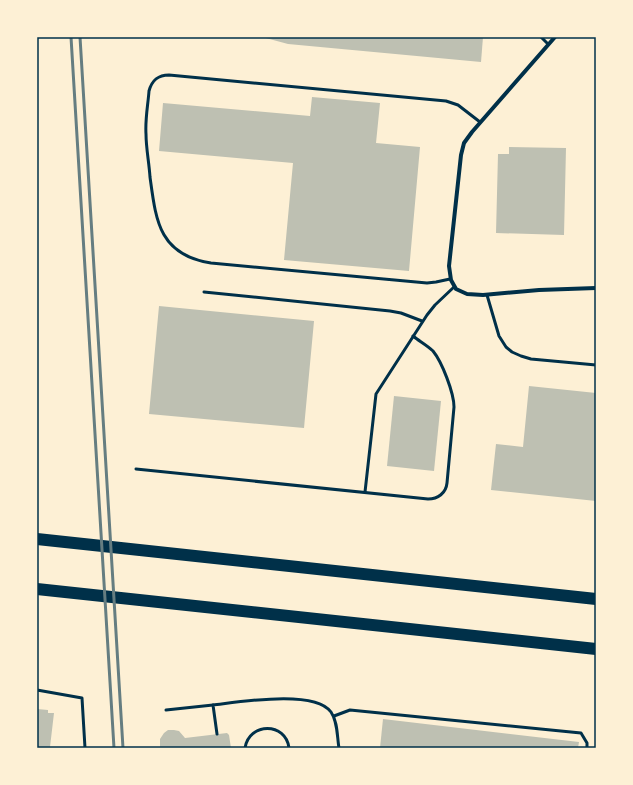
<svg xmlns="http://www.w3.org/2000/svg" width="633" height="785" viewBox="0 0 633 785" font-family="Merriweather,serif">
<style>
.building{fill:#bec0b2}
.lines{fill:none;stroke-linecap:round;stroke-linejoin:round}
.service{stroke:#003049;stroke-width:3}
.minor{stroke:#003049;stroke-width:4}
.motorway{stroke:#003049;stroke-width:12}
.rail{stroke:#657d81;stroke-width:3}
.neatline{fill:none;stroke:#003049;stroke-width:1.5}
</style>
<rect width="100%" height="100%" fill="#fdf0d5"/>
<g class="building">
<polygon points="262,37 483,37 481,62 288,44"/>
<polygon points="312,97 380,103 376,143 420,147 409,271 284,260 293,163 159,151 163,103 310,116"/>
<polygon points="509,147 566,148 564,235 496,233 498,154 509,154"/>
<polygon points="159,306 314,321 304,428 149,414"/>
<polygon points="529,386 596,393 596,501 491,490 496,444 523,447"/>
<polygon points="394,396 441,401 434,471 387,466"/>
<polygon points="37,709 48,710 48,713 54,713 50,747 37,748"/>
<polygon points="383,719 579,742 578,748 380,748"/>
<polygon points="168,730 174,730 179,731 185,738 227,733 229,735 231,748 160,748 160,739 164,733"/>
</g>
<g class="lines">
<g class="service">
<polyline points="541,37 548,44"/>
<path d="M450,279L436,282L427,283L211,263C159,255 156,221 150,177C149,162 146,148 146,134C145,119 148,105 149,91C152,80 158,75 169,75L446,101L458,105L480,122"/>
<polyline points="204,292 390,311 401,313 422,321"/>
<polyline points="487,295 499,336 506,347 512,352 521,356 531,359 596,365"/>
<path d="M136,469L428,499C438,499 446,493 447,483L454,407C454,393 442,362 433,351C427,345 419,341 413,336"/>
<polyline points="365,492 376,394 427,315 435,305 454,287"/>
<polyline points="37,690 82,698 85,748"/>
<polyline points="166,710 213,705"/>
<polyline points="334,716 350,710 581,733 587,743 587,748"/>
<path d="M217,734L213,705C239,702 315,689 331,712C338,722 337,737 339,748"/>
<path d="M245,748C249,722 286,722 289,748"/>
</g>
<polyline class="minor" points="555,37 472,132 464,143 461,155 449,266 451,280 456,289 467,294 483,295 539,290 596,288"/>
<g class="motorway">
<polyline points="37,539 596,599"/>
<polyline points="37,589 596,649"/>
</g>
<g class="rail">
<polyline points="71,37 114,748"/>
<polyline points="80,37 123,748"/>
</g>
</g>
<rect width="633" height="785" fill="none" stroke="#fdf0d5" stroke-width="76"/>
<rect x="38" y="38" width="557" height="709" class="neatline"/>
</svg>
